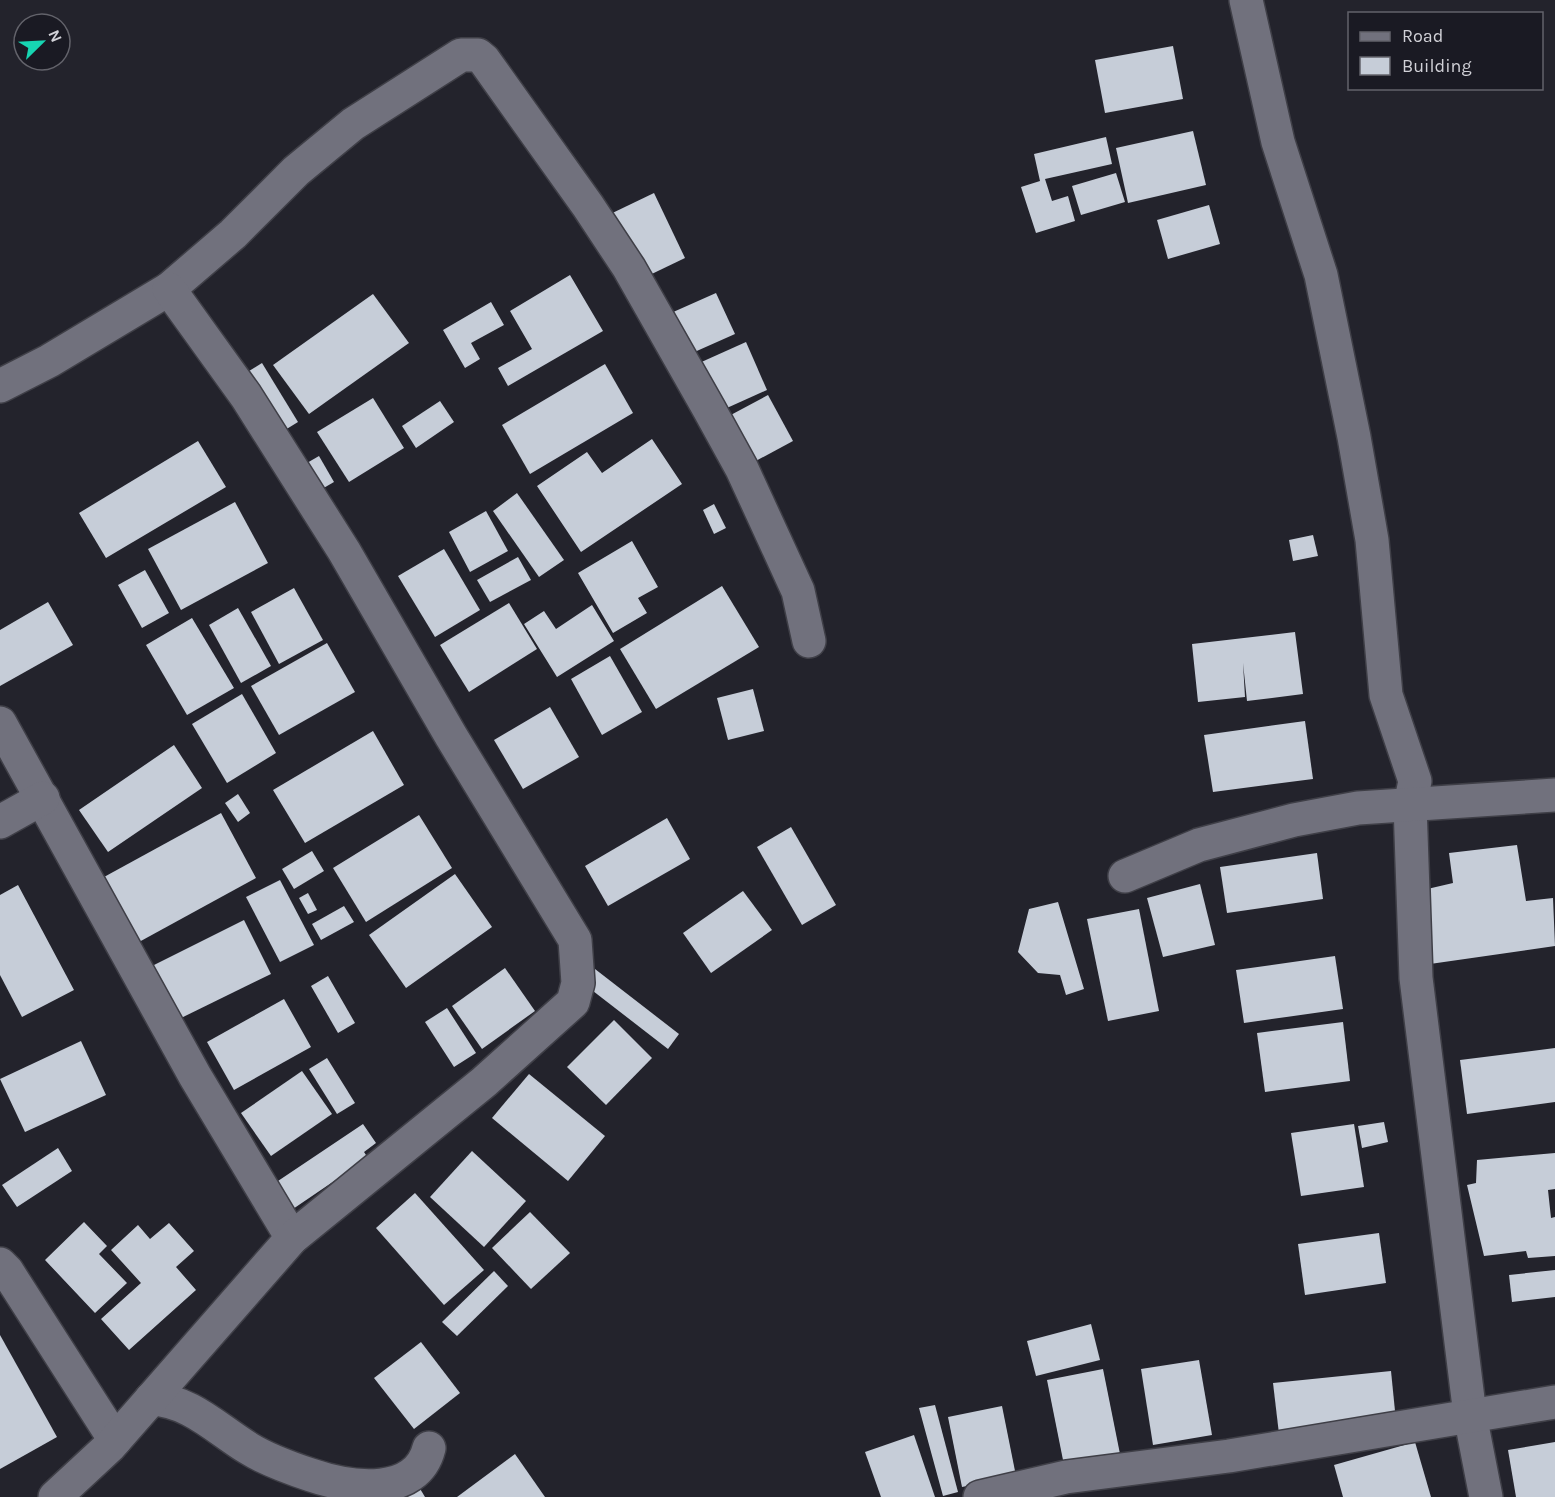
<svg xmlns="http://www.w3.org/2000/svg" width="1555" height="1497" viewBox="0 0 1555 1497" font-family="Karla,sans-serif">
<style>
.building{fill:#c6cdd8}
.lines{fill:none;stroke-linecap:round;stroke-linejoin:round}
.minor-casing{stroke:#3f3f47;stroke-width:36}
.minor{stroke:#71717d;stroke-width:33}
</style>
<rect width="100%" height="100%" fill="#23232c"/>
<g class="building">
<polygon points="1173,46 1183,99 1105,113 1095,60"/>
<polygon points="1193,131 1206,185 1128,203 1116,148"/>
<polygon points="1106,137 1112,164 1045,179 1052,201 1068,196 1075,221 1036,233 1021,187 1040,181 1034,154"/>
<polygon points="1116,173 1125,202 1081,215 1072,186"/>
<polygon points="654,193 685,258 633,283 602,218"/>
<polygon points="1209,205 1220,244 1168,259 1157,220"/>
<polygon points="570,275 603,331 508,386 498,368 532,349 510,311"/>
<polygon points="716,293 735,334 690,354 671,313"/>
<polygon points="373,294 409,343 309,414 273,365"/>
<polygon points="491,302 504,325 471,343 480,359 465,368 443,330"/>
<polygon points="746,342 767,390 718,412 697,364"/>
<polygon points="262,363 298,422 272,438 236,379"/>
<polygon points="605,364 633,413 530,474 502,425"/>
<polygon points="768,395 793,441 752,463 727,417"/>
<polygon points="373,398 404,448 349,482 317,432"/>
<polygon points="440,401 454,422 416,448 402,426"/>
<polygon points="652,439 682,484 581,552 537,486 587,452 602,473"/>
<polygon points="198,441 226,487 106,558 79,513"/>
<polygon points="319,456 334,482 315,493 300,467"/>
<polygon points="517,493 564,560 539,577 493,511"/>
<polygon points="235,502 268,563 181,610 148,549"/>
<polygon points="714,504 726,528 714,534 703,510"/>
<polygon points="486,511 508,551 470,572 449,532"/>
<polygon points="1313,535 1318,556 1293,561 1289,540"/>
<polygon points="632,541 658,587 638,598 647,613 613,633 578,573"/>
<polygon points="444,549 480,610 435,637 398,576"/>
<polygon points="518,557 531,580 490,602 477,580"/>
<polygon points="145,570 169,613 142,628 118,585"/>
<polygon points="722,586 759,647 656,709 620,649"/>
<polygon points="294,588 323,640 279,664 251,612"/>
<polygon points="48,602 73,645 0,686 0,630"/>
<polygon points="509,603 537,649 469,692 440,645"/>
<polygon points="592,605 614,641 557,677 524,624 544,611 556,629"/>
<polygon points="238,608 271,666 241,683 209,625"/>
<polygon points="192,618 234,688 187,715 146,645"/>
<polygon points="1295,632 1303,694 1247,701 1243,663 1245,697 1198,702 1192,644"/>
<polygon points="327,643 355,692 279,735 251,686"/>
<polygon points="610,656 642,712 602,735 571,679"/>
<polygon points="753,689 764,731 728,740 717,698"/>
<polygon points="242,694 276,753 227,783 192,724"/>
<polygon points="550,707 579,757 523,789 494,740"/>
<polygon points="1305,721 1313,779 1213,792 1204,735"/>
<polygon points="373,731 404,785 305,843 273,790"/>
<polygon points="174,745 202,788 108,852 79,810"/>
<polygon points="238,794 250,813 238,822 225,803"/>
<polygon points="221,813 256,878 139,942 104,877"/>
<polygon points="419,815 452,868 366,922 333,868"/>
<polygon points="667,818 690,859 608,906 585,866"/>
<polygon points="791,827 836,905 802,925 757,847"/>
<polygon points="1517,845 1526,901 1553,898 1555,946 1430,964 1423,890 1453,883 1449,853"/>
<polygon points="312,851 324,871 294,889 282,869"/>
<polygon points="1317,853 1323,899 1227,913 1220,867"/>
<polygon points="455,874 492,927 406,988 369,935"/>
<polygon points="280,880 314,945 280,962 246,897"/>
<polygon points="1200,884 1215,945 1163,957 1147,898"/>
<polygon points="18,885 74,990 22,1017 0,975 0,895"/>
<polygon points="743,891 772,930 711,973 683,933"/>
<polygon points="308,893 317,910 308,914 299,898"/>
<polygon points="1058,902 1084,989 1066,995 1060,975 1038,973 1018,952 1029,909"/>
<polygon points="344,906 354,922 321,940 312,924"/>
<polygon points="1139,909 1159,1011 1108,1021 1087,919"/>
<polygon points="244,920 271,974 177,1020 150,967"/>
<polygon points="1335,956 1343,1009 1244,1023 1236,970"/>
<polygon points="505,968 535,1011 482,1049 452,1006"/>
<polygon points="595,969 679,1034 668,1049 584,984"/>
<polygon points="328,976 355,1023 338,1033 311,986"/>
<polygon points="284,999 311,1047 234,1090 207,1042"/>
<polygon points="447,1008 476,1053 454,1067 425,1022"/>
<polygon points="614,1020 652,1058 606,1105 567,1067"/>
<polygon points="1343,1022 1350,1081 1265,1092 1257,1033"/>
<polygon points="81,1041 106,1095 25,1132 0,1079"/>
<polygon points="1555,1048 1555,1102 1467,1114 1460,1060"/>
<polygon points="327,1058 355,1103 337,1114 309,1069"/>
<polygon points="302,1071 332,1114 271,1156 241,1113"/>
<polygon points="529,1074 605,1136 568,1181 492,1118"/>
<polygon points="1384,1122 1388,1142 1362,1148 1358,1126"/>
<polygon points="363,1124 376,1143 364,1152 368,1158 290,1211 272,1185"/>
<polygon points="1354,1124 1364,1187 1301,1196 1291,1133"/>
<polygon points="58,1148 72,1171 17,1207 2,1185"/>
<polygon points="472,1151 526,1201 484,1247 430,1197"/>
<polygon points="1555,1153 1555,1189 1548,1190 1551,1218 1555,1217 1555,1256 1528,1258 1526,1251 1484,1256 1467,1185 1476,1183 1477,1160"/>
<polygon points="415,1193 484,1270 444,1305 376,1228"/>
<polygon points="530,1212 570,1253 531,1289 492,1248"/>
<polygon points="84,1222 107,1246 99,1254 127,1283 95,1313 45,1260"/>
<polygon points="169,1223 194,1251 176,1267 196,1290 129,1350 101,1319 141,1283 111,1250 138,1225 150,1239"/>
<polygon points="1379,1233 1386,1283 1305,1295 1298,1244"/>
<polygon points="1555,1270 1555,1297 1512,1302 1509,1275"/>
<polygon points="494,1271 508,1286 457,1336 442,1322"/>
<polygon points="1091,1324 1100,1360 1036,1376 1027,1341"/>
<polygon points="0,1335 57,1437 0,1469"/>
<polygon points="421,1342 460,1393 414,1429 374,1378"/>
<polygon points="1199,1360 1212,1435 1153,1445 1141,1369"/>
<polygon points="1103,1369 1121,1459 1065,1470 1047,1380"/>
<polygon points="1391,1371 1396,1421 1279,1434 1273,1383"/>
<polygon points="935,1405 958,1492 943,1496 919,1408"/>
<polygon points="1002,1406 1016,1476 962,1487 948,1417"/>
<polygon points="914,1435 935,1497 881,1497 865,1452"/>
<polygon points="1415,1442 1431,1497 1343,1497 1334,1465"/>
<polygon points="1555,1442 1555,1497 1516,1497 1508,1450"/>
<polygon points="515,1454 545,1497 457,1497"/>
<polygon points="419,1487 425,1497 403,1497"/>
</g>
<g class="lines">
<defs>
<g id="minor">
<polyline points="1246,0 1278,142 1321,275 1354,437 1372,540 1386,695 1415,781 1410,805 1416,978 1470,1415 1486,1497"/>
<polyline points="0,386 49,361 169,289 233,234 296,171 353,124 461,55 478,55 484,60 588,206 629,268 709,409 742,469 798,591 809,641"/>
<polyline points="0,723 195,1076 292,1238"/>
<polyline points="0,822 43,798"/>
<polyline points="1125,876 1199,845 1294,820 1358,808 1555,795"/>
<polyline points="0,1264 7,1271 115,1440"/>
<path d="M151,1399C189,1400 217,1429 248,1448C267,1460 290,1468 311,1475C352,1489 417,1497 429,1448"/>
<polyline points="55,1497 110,1446 292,1238 484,1082 573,1002 578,983 575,940 451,736 344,551 246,396 169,289"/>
<polyline points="980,1497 1066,1477 1229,1456 1555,1402"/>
</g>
</defs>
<use href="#minor" class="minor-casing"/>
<use href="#minor" class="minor"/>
</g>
<rect x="1348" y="12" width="195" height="78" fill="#1a1a23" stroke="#63636b" stroke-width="1.5"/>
<rect x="1360" y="32" width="30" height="9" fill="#71717d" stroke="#63636b" stroke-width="1.5"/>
<text x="1402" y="42" font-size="18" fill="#d1d1d7">Road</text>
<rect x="1360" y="57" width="30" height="18" fill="#c6cdd8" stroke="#63636b" stroke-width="1.5"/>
<text x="1402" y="72" font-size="18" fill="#d1d1d7">Building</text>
<g transform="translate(42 42) rotate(66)"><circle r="28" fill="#1a1a23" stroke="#63636b" stroke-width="1.5"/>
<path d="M0-4.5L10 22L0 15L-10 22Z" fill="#17d5b2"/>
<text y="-9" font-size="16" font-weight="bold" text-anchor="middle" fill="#d1d1d7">N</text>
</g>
</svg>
